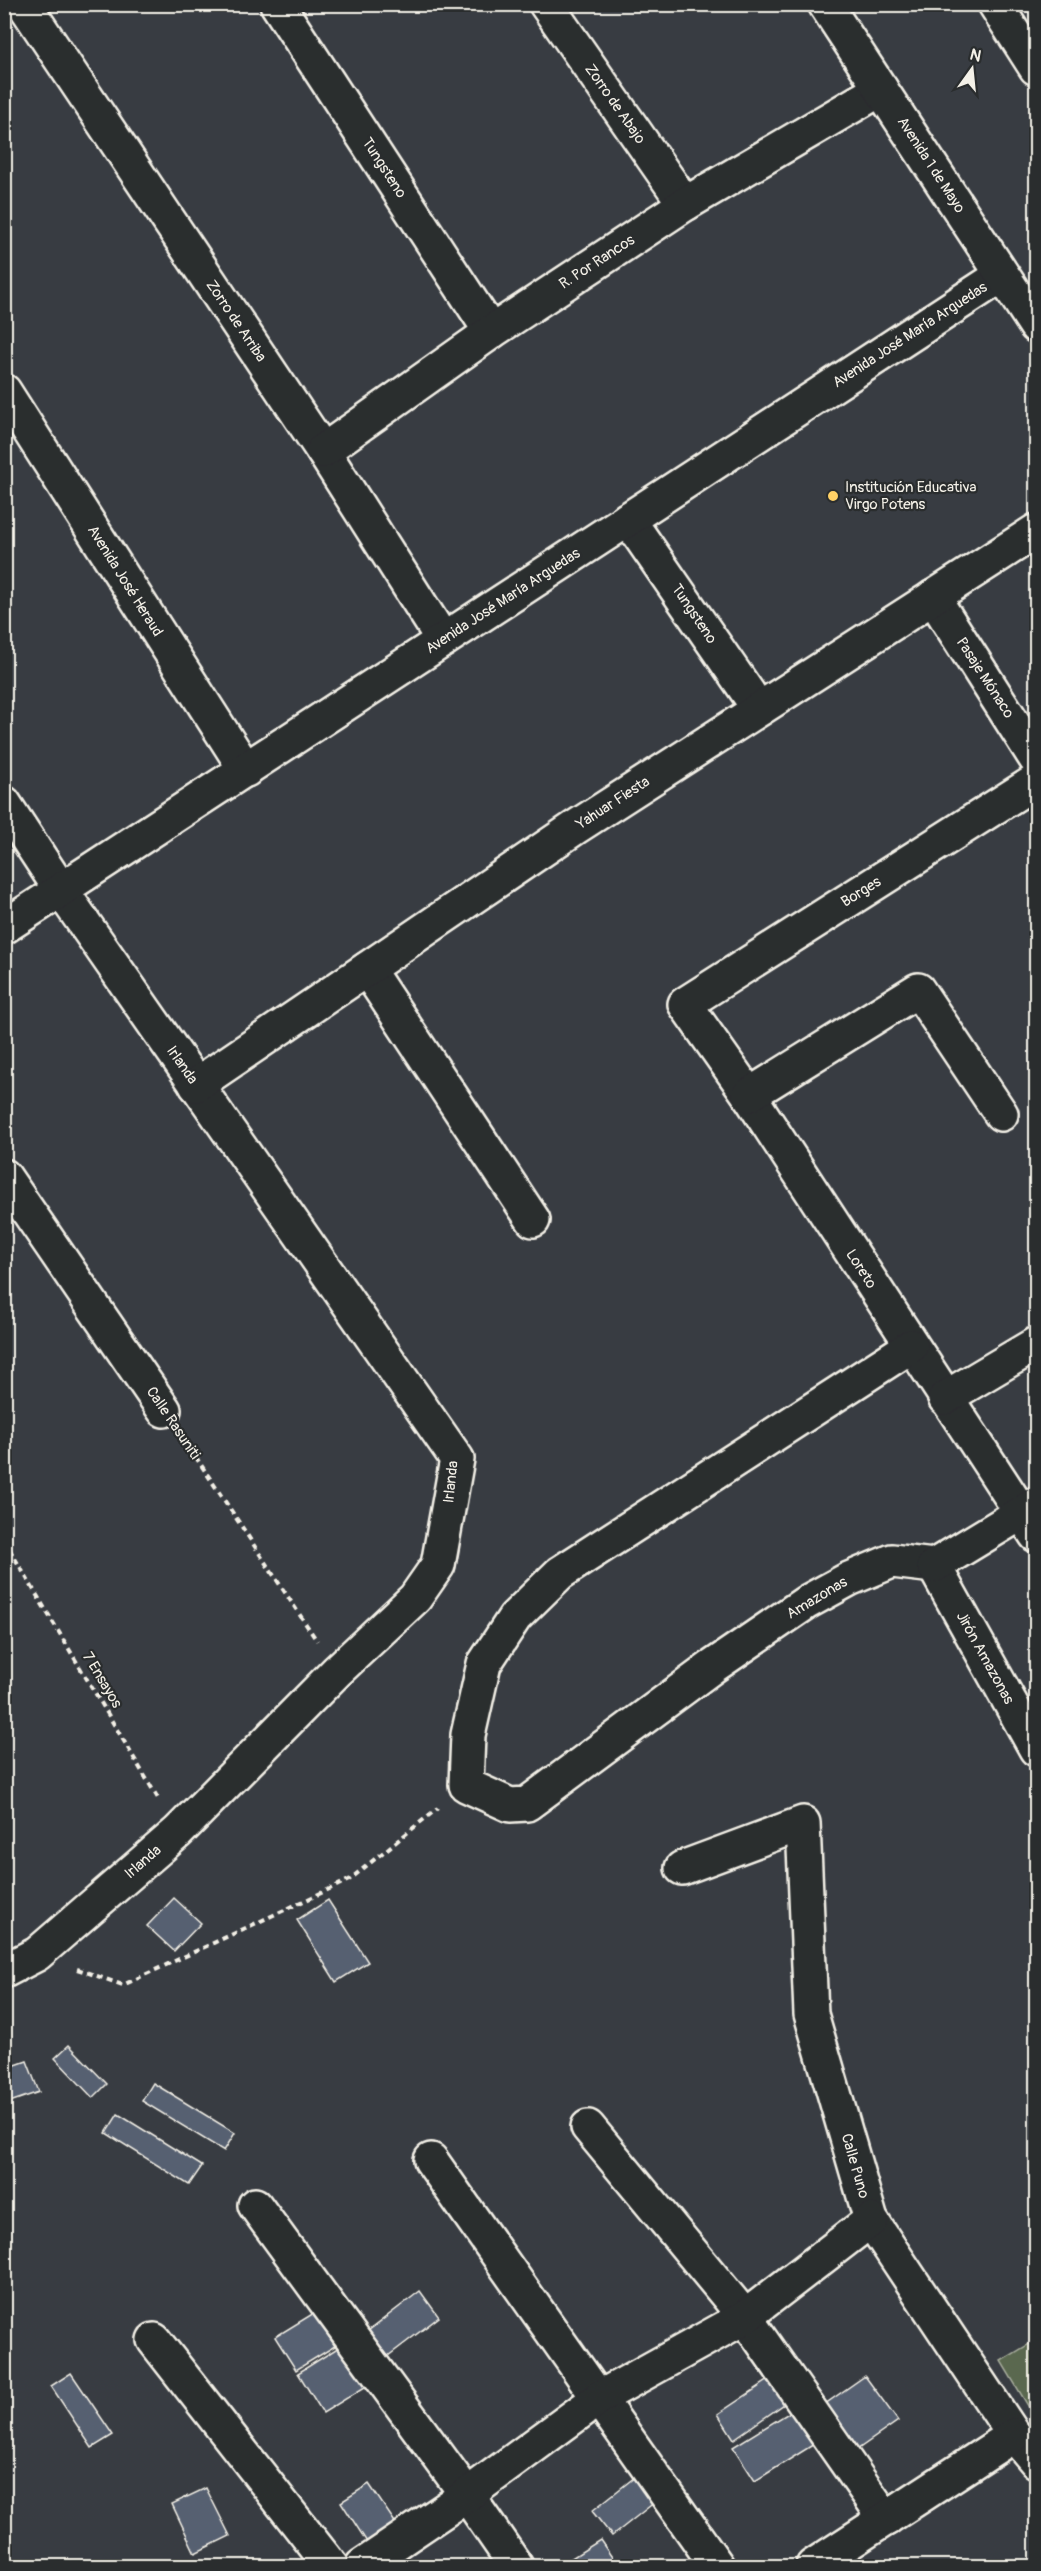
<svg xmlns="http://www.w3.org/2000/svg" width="1041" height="2571" viewBox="0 0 1041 2571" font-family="Pangolin,sans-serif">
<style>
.grass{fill:#5a6850;stroke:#a7ac9c;stroke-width:1.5}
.building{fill:#576071;stroke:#f4f1e8;stroke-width:1.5}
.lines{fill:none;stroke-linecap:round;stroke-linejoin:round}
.street-casing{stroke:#f4f1e8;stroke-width:38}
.secondary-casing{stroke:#f4f1e8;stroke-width:38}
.highway-casing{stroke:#f4f1e8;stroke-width:38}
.path{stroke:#f4f1e8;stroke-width:4;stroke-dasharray:6 4.5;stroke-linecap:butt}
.street{stroke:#2a2d2e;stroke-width:33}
.secondary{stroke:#2a2d2e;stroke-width:33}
.highway{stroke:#2a2d2e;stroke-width:33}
.poi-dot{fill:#ffd166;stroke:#2a2d2e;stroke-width:2}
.labels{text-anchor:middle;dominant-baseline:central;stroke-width:4.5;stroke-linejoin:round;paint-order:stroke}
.street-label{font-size:15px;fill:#f4f1e8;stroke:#2a2d2e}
.poi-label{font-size:15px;fill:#f4f1e8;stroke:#2a2d2e;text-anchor:start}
</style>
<rect width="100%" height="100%" fill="#383c42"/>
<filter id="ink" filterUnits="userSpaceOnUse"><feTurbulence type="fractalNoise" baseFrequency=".0167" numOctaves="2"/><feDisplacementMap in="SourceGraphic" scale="12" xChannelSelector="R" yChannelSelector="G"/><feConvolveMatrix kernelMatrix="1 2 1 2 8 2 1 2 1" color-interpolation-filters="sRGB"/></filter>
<g filter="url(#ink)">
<polygon class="grass" points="1036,2340 1036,2419 1001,2361"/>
<g class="building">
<polygon points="174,1898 201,1923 174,1951 147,1926"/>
<polygon points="328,1900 368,1962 336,1982 297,1920"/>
<polygon points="69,2045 107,2084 93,2098 55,2058"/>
<polygon points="27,2061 39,2092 4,2104 4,2069"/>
<polygon points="153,2083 235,2133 224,2151 142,2101"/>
<polygon points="118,2114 202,2166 189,2185 106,2133"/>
<polygon points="420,2291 439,2317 388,2356 368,2331"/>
<polygon points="314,2313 335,2346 296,2370 275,2337"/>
<polygon points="347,2342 373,2382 323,2413 298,2373"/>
<polygon points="71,2373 113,2435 92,2448 51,2386"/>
<polygon points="865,2376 898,2421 851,2454 818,2409"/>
<polygon points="772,2378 787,2402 734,2439 718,2414"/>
<polygon points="795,2409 816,2443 755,2481 733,2447"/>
<polygon points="635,2477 655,2502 612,2536 592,2511"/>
<polygon points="369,2484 403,2534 374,2553 341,2502"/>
<polygon points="206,2488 230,2536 195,2553 172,2504"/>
<polygon points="600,2540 618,2566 559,2566"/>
</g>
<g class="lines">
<defs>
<g id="street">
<polyline points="24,4 323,451 443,640"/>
<polyline points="277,4 491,332"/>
<polyline points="546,4 685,204"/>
<polyline points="4,391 246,770"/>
<polyline points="323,451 491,332 685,204 881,89"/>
<polyline points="628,519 759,709"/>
<polyline points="933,597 1036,759"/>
<polyline points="1036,781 685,1004 749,1095 1036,1535"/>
<polyline points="4,803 61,890 457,1459 438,1565 415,1598 337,1671 178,1832 37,1954 4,1971"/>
<polyline points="4,927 1002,275"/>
<polyline points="367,969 533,1220"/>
<polyline points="196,1085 576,827 1036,531"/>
<polyline points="749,1095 918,990 1001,1114"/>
<polyline points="4,1176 164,1410"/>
<polyline points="911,1346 560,1573 515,1617 484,1664 468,1735 466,1785 510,1805 527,1804 712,1667 807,1602 849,1579 892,1561 934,1566"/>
<polyline points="945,1398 1036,1344"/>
<polyline points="934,1566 1036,1749"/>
<polyline points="934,1566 1036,1504"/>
<polyline points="682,1868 803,1823 811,2014 871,2220 1014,2435 1036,2461"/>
<polyline points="588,2127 745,2317 886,2519"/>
<polyline points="431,2160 717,2566"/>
<polyline points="255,2205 467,2495 516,2566"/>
<polyline points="154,2340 331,2566"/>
<polyline points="362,2566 467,2495 599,2398 745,2317 871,2220"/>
<polyline points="813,2566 1014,2435"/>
</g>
<polyline id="secondary" points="825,4 1036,326"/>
<polyline id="highway" points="995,4 1036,68"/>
</defs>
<use href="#street" class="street-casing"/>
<use href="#secondary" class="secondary-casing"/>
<use href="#highway" class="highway-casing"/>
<g class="path">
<polyline points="184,1439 317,1641"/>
<polyline points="4,1540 159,1800"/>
<polyline points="77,1969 123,1985 349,1880 438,1808"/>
</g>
<use href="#street" class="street"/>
<use href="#secondary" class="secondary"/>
<use href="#highway" class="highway"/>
</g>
</g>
<circle class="poi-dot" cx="833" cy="496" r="6"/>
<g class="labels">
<g class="street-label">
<text transform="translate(615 104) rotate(55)">Zorro de Abajo</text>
<text transform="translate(931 165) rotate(57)">Avenida 1 de Mayo</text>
<text transform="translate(384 168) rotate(57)">Tungsteno</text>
<text transform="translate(597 262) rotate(-33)">R. Por Rancos</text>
<text transform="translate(236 321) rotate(56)">Zorro de Arriba</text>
<text transform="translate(910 335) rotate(-33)">Avenida José María Arguedas</text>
<text transform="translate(125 581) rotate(58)">Avenida José Heraud</text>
<text transform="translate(503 601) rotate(-33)">Avenida José María Arguedas</text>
<text transform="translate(694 614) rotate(56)">Tungsteno</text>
<text transform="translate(985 678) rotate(57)">Pasaje Mónaco</text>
<text transform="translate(613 803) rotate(-33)">Yahuar Fiesta</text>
<text transform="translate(861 892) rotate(-32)">Borges</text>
<text transform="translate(182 1065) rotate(55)">Irlanda</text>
<text transform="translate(861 1269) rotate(57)">Loreto</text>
<text transform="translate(173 1423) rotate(56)">Calle Rasuniti</text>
<text transform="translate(451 1482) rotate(-84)">Irlanda</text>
<text transform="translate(817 1598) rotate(-31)">Amazonas</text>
<text transform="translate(985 1658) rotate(61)">Jirón Amazonas</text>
<text transform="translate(102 1680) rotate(59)">7 Ensayos</text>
<text transform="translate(143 1862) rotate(-41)">Irlanda</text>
<text transform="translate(855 2166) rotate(74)">Calle Puno</text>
</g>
<g class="poi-label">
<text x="845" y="487">Institución Educativa<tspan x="845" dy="17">Virgo Potens</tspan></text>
</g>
</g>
<rect width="1041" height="2571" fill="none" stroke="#2a2d2e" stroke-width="24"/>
<rect x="12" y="12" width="1017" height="2547" fill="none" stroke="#f4f1e8" stroke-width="2" filter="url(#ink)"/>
<g transform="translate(972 69) rotate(15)" stroke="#2a2d2e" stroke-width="4.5" paint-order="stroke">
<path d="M0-4.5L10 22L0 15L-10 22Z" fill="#f4f1e8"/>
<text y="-9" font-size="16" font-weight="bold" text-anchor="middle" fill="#f4f1e8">N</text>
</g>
</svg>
